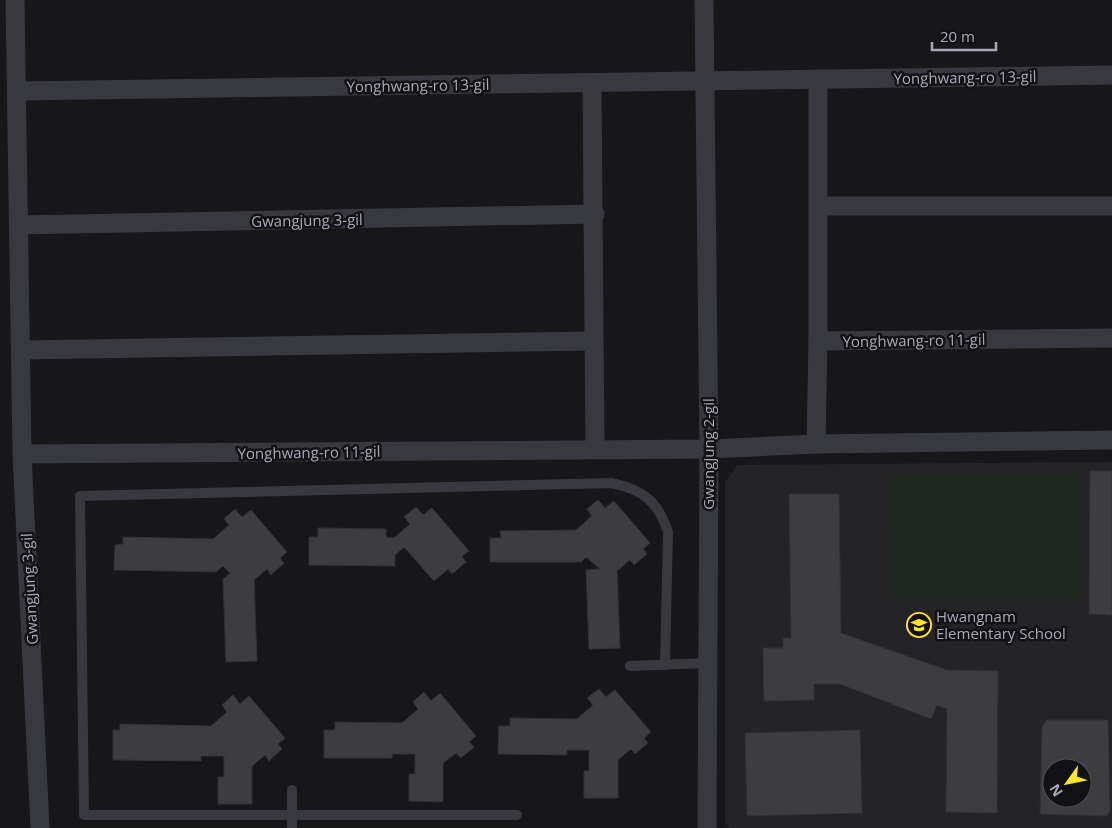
<svg xmlns="http://www.w3.org/2000/svg" width="1112" height="828" viewBox="0 0 1112 828" font-family="'Open Sans',sans-serif">
<style>
.built{fill:#242326;fill-rule:evenodd}
.green{fill:#1e2821}
.building{fill:#3c3c41;stroke:#323135;fill-rule:evenodd}
.lines{fill:none;stroke-linecap:round;stroke-linejoin:round}
.lane{stroke:#38383f;stroke-width:10}
.street{stroke:#38383f;stroke-width:19}
.labels{text-anchor:middle;dominant-baseline:central;stroke-width:5;stroke-linejoin:round;paint-order:stroke}
.street-label{font-size:15px;fill:#a8aaba;stroke:#121214}
.poi-label{font-size:15px;fill:#a8aaba;stroke:#121214;text-anchor:start}
</style>
<rect width="100%" height="100%" fill="#171719"/>
<path class="built" d="M1112,462V828H730L725,823V482L737,465ZM1052,768H1082V798H1052Z"/>
<polygon class="green" points="892,474 1081,474 1082,600 893,600"/>
<g class="building">
<polygon points="1090,471 1112,471 1112,615 1089,614"/>
<polygon points="789,494 839,494 841,633 947,670 998,671 997,813 946,812 947,709 937,705 931,719 840,684 814,684 814,700 764,701 763,648 783,648 783,638 791,638"/>
<polygon points="598,500 605,508 614,501 650,543 643,549 647,554 634,565 630,560 617,571 620,648 589,649 586,570 600,569 586,557 581,562 490,562 490,538 501,538 500,531 576,530 592,516 587,509"/>
<polygon points="416,507 423,515 432,508 469,551 462,556 466,562 452,574 448,569 434,581 404,547 395,555 395,566 309,565 309,537 318,537 318,528 386,529 386,537 394,538 410,524 404,517"/>
<polygon points="235,509 242,517 251,510 287,552 280,558 284,563 271,575 267,569 254,580 257,661 226,662 223,579 230,573 223,566 216,572 114,570 115,545 123,544 123,537 213,539 229,525 224,519"/>
<polygon points="599,689 606,697 615,690 651,732 644,738 648,743 635,754 631,749 618,760 618,798 584,798 584,771 589,771 589,750 567,750 567,755 498,754 499,726 510,726 510,718 577,719 593,705 587,698"/>
<polygon points="424,692 431,701 440,693 476,736 469,742 474,747 461,758 456,753 443,763 443,802 409,801 409,774 415,774 415,754 392,754 392,758 324,758 324,730 335,730 335,722 402,723 418,709 413,702"/>
<polygon points="233,695 240,704 249,696 285,738 278,744 282,749 269,761 265,755 252,766 252,804 218,804 218,777 224,777 224,756 201,756 201,761 113,760 113,730 120,730 120,724 211,726 227,712 222,705"/>
<path d="M1047,720H1108L1110,810L1107,816L1040,814L1042,727ZM1052,768H1082V798H1052Z"/>
<polygon points="860,730 862,813 747,816 745,733"/>
</g>
<g class="lines">
<g class="lane">
<polyline points="630,666 708,663"/>
<polyline points="292,790 292,828"/>
<path d="M517,815H84L80,496L611,483C642,489 658,501 668,532L665,665"/>
</g>
<g class="street">
<polyline points="15,0 22,454 40,828"/>
<polyline points="704,0 709,449 707,828"/>
<polyline points="592,83 595,449"/>
<polyline points="18,91 1112,75"/>
<polyline points="818,206 1112,206"/>
<polyline points="19,225 595,214"/>
<polyline points="818,341 1112,338"/>
<polyline points="21,350 594,341"/>
<polyline points="816,444 818,341 818,79"/>
<polyline points="22,454 709,449 816,444 1112,440"/>
</g>
</g>
<defs>
<symbol id="school-ring" viewBox="-11 -11 22 22"><circle r="9.5" fill="#121214" stroke="#ffe529" stroke-width="1.5"/><path d="M0-5L7-2L0 1L-7-2ZM-4 1L0 2.5L4 1V4Q0 6-4 4Z" fill="#ffe529"/></symbol>
</defs>
<g fill-rule="evenodd">
<use href="#school-ring" x="905" y="611" width="28" height="28"/>
</g>
<g class="labels">
<g class="street-label">
<text transform="translate(965 77) rotate(-1)">Yonghwang-ro 13-gil</text>
<text transform="translate(418 85) rotate(-1)">Yonghwang-ro 13-gil</text>
<text transform="translate(307 220) rotate(-1)">Gwangjung 3-gil</text>
<text transform="translate(914 340) rotate(-1)">Yonghwang-ro 11-gil</text>
<text transform="translate(309 452) rotate(-1)">Yonghwang-ro 11-gil</text>
<text transform="translate(708 454) rotate(-90)">Gwangjung 2-gil</text>
<text transform="translate(29 589) rotate(-93)">Gwangjung 3-gil</text>
</g>
<g class="poi-label">
<text x="936" y="616">Hwangnam<tspan x="936" dy="17">Elementary School</tspan></text>
</g>
</g>
<g transform="translate(1067 783) rotate(237)"><circle r="24" fill="#121214" stroke="#4e4f56"/>
<path d="M0-4L9 19L0 12L-9 19Z" fill="#ffe529"/>
<text y="-8" font-size="14" font-weight="bold" text-anchor="middle" fill="#a8aaba">N</text>
</g>
<path d="M932 42v8h64v-8" fill="none" stroke="#a8aaba" stroke-width="2.5"/>
<text x="940" y="42" font-size="15" fill="#a8aaba" stroke="#121214" stroke-width="4" paint-order="stroke">20 m</text>
</svg>
